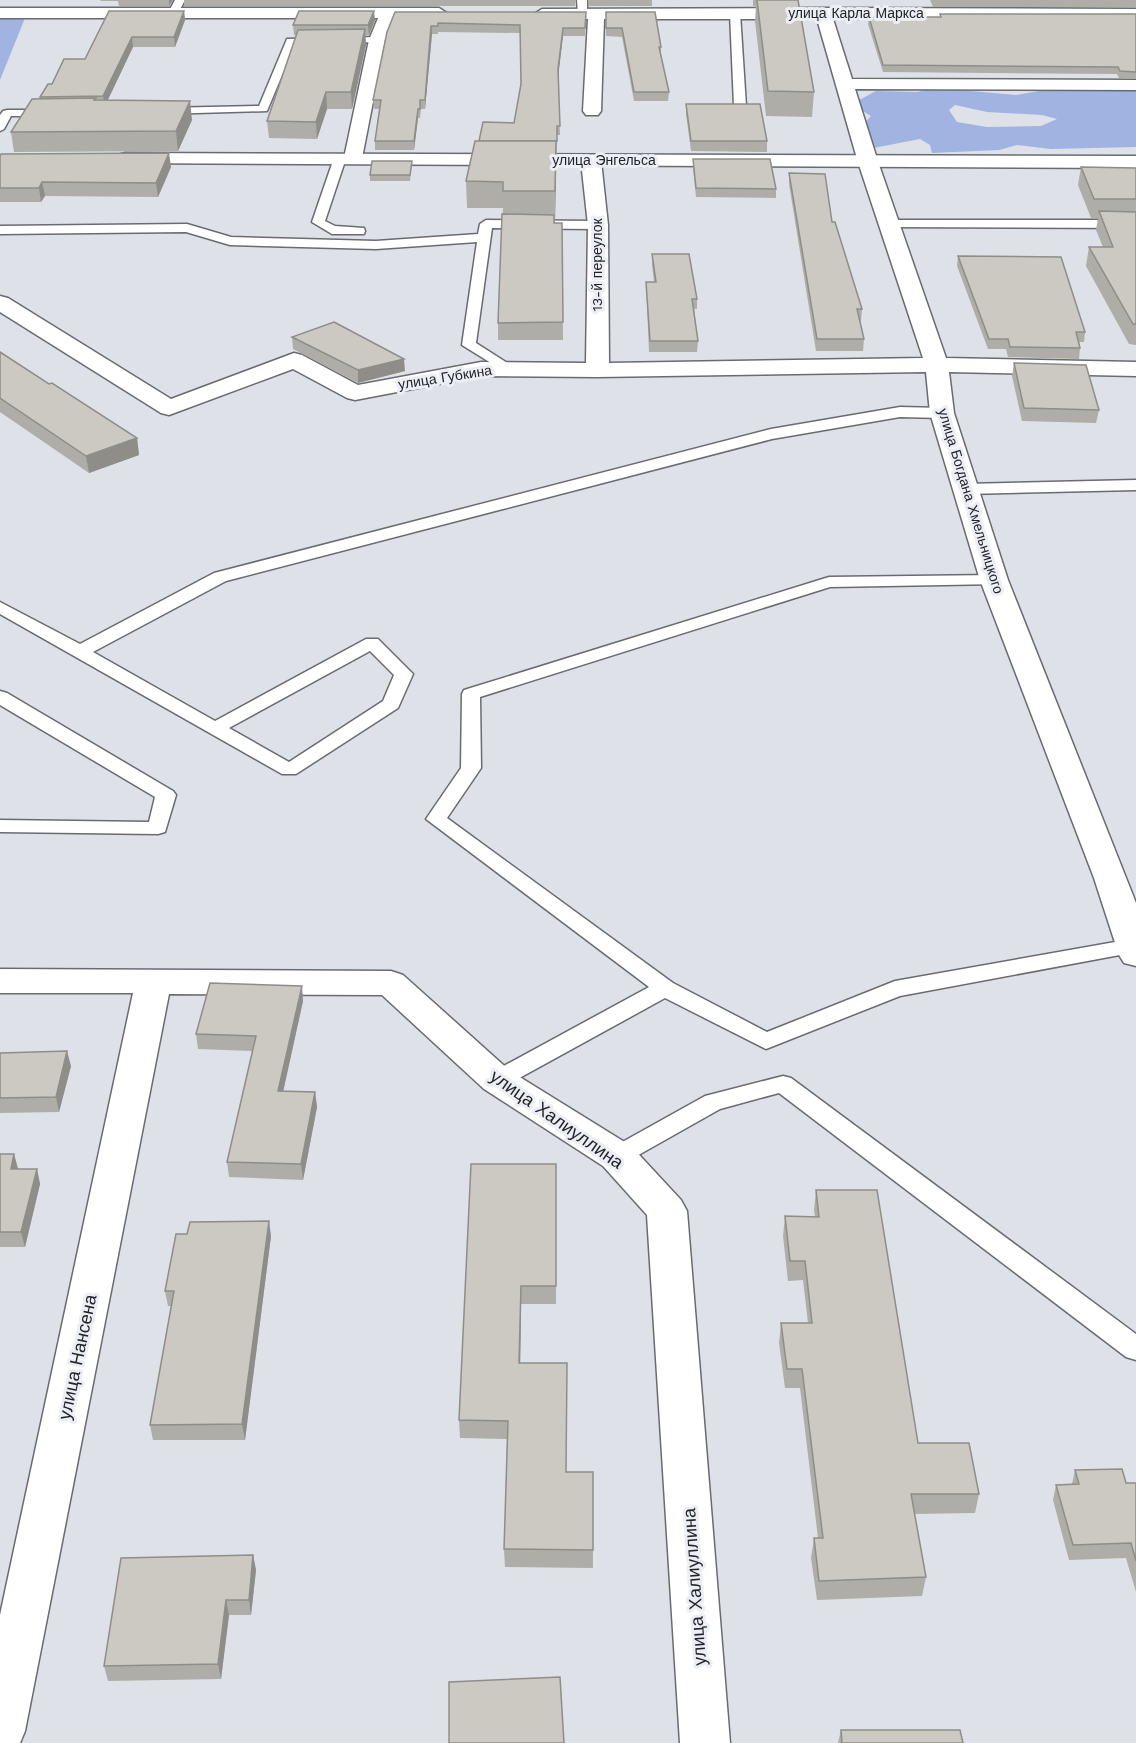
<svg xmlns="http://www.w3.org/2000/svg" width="1136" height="1743" viewBox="0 0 1136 1743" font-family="'Work Sans',sans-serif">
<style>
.green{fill:#a1b3e1;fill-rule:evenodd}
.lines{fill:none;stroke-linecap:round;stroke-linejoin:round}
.service-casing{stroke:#696b71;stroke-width:3}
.minor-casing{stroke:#696b71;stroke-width:3}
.tertiary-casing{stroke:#696b71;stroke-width:3}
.service{fill:#fff;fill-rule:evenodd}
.minor{fill:#fff;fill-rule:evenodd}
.tertiary{fill:#fff;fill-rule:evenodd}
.wall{fill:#afada7}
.shaded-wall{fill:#8e8d88}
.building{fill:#cbc9c2;stroke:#8e8d88;stroke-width:1.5}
.labels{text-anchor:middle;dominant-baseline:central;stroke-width:6;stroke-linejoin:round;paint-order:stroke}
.far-street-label{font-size:14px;fill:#232427;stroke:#ebeef5}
.near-street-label{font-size:18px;fill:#232427;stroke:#ebeef5}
</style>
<rect width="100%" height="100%" fill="#dee1e8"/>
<g class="green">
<polygon points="26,15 23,23 0,80 0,16"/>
<path d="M937,88L1016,95L1039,91L1136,90V147L1051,149L1017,145L999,150L932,153L930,145L920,139L868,149L849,140L871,116L853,105V101L861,99L876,91L917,92ZM955,105L987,112L1042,115L1057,119L1041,126L987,127L957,122L949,110Z"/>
</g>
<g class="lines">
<defs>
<g id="service">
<polygon points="175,0 185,0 177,15 173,16 168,13"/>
<polygon points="577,0 587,0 587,16 578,14"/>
<polygon points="735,10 740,13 746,106 740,109 734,106 730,13"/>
<polygon points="377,37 382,40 381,42 295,44 267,111 163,114 157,111 163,108 259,106 287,39"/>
<polygon points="7,110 51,110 57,113 51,116 11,116 4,129 0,131 0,115 3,111"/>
<polygon points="340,154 346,158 325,221 335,226 364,228 365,231 364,234 332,234 312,222 334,158"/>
<polygon points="486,220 598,221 604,225 598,229 492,228 476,343 512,366 514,369 507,373 462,345 477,242 376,249 230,245 186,232 0,234 0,226 187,224 231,237 376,241 478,234 480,224"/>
<polygon points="891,220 1136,220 1136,228 886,227 885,224 886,221"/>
<path d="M900,407L942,408L950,413L942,418L900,417L772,439L226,581L93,652L215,721L366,639H378L413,674L398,708L296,774H282L0,614V602L80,644L214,573L771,429ZM370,651L394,675L383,701L289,762L229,728Z"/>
<polygon points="1136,480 1136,490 965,494 957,489 965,484"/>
<polygon points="994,575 1000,576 1003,580 1000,584 830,587 480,697 481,768 447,818 673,983 767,1032 895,981 1132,939 1136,940 1136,952 900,996 766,1049 665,998 505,1086 497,1088 489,1086 485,1080 489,1074 649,987 426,819 461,768 462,694 464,690 829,577"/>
<polygon points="0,691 7,693 173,791 176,795 165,832 158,834 0,832 0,820 149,822 155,797 0,705"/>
<polygon points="783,1076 791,1078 1136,1334 1136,1360 1126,1357 779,1093 720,1109 626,1162 617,1165 608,1162 605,1156 608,1150 705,1096"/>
</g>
<g id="minor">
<polygon points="0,8 439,8 447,13 439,18 394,18 385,40 362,158 360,162 346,162 344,158 369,40 378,18 0,18"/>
<polygon points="823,8 1136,9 1136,19 833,19 852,79 1136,80 1136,90 855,89 878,162 946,358 1136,362 1136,376 949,372 954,413 1008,580 1136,903 1136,966 1124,963 1119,955 1094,878 980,580 930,413 926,372 597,377 481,376 355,400 347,398 293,369 169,415 161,413 0,312 0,296 8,298 171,399 294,353 302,355 358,385 481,362 586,363 588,225 581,161 584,157 598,157 601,161 608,225 609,363 923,358 858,162 817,19 604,19 601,111 598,115 586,115 583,111 588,19 542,19 534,14 542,9"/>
<polygon points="0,969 391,971 403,975 510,1071 631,1146 681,1200 687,1211 730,1743 680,1743 647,1215 603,1166 484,1089 382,995 169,994 25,1731 20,1743 0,1743 0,1615 133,993 0,993"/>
</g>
<polygon id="tertiary" points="125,153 1136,156 1136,168 118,163 115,159 118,155"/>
</defs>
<use href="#service" class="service-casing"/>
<use href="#minor" class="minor-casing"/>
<use href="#tertiary" class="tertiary-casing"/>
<use href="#service" class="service"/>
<use href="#minor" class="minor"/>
<use href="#tertiary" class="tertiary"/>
</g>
<g class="wall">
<polygon points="100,0 173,0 169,6 119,6 118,1 101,1"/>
<rect x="184" y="0" width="391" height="6"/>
<polygon points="588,0 652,0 652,6 589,6"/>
<polygon points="753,0 798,0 814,92 812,117 766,116 755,21 756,6 753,6"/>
<polygon points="930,0 1136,0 1136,7 933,7"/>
<polygon points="184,11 185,20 175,47 133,47 107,101 192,120 178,151 14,152 11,132 40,99 40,97 52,84 85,59"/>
<polygon points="395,12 586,12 585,36 563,36 558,75 560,135 557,135 555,223 562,223 563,340 498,340 498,323 503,208 467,208 466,181 479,141 514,123 521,84 520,33 438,32 438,34 432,34 425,109 421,109 420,118 418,118 414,150 375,150 375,141 379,109 374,109 373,100"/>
<polygon points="606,12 661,47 661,56 669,92 668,101 634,101 622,37 606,36"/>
<polygon points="940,14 1136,14 1136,79 1119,78 1117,74 883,72 868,24 869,17 940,17"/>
<polygon points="375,20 369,35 365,35 366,45 352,109 327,109 317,139 269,138 267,121 297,35 294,35 293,25"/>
<polygon points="686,104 767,141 767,152 691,151 686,114"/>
<polygon points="0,156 171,167 158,197 45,196 41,202 0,202"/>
<polygon points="693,159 776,189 776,198 696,197 693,168"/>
<polygon points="412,161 410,181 370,181 370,175"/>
<polygon points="1081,167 1136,168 1136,345 1129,344 1086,266 1089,247 1103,247 1096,230 1098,218 1091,218 1078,185"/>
<polygon points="789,173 832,222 862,309 861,321 860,321 864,339 863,351 816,351 789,184"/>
<polygon points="652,254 697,299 697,309 694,309 698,341 697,352 649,352 646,282 654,282 652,265"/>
<polygon points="958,256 1085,332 1084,342 1079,342 1080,348 1079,359 1008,357 1006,349 988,349 957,266"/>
<polygon points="292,337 405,371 358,383 293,349"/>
<polygon points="0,352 49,384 137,438 139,455 89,473 0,412"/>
<polygon points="1014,363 1099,410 1096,423 1022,421 1012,376"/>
<polygon points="303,1001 283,1091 315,1092 317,1107 303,1180 229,1177 227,1162 252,1051 198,1049 196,1034"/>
<polygon points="0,1053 71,1066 59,1112 0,1113"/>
<polygon points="0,1154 14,1154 18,1169 37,1169 40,1184 25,1247 0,1247"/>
<polygon points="556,1164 556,1304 521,1304 520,1363 567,1472 593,1472 593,1568 505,1567 504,1549 507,1439 460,1438 459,1420"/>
<polygon points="816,1190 918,1443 979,1494 975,1513 914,1514 926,1577 922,1596 817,1600 811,1558 814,1538 818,1538 800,1388 785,1388 779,1343 781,1323 808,1323 803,1280 788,1281 783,1236 785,1216 815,1217 814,1210"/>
<polygon points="187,1234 271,1236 245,1440 153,1440 150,1425 171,1306 168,1306 165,1291"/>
<polygon points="1075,1470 1126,1483 1136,1483 1136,1592 1126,1558 1069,1560 1053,1500 1056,1485 1072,1484"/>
<polygon points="253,1555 256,1570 251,1615 229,1615 221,1679 108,1681 104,1666"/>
<polygon points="841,1730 963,1743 838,1743"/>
</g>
<g class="shaded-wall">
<polygon points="169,0 173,0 169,6"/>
<polygon points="184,11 185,20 175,47 174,37"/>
<polygon points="374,11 375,20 369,35 368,25"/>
<polygon points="431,26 432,34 425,109 425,100"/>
<polygon points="563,28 563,36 558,78 558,69"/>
<polygon points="365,29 366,45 352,109 351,92"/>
<polygon points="132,37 133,47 105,106 103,96"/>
<polygon points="326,92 327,109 317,139 316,122"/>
<polygon points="190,101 192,120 178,151 176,131"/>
<polygon points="418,109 418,118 414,150 414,141"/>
<polygon points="556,141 556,167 555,218 555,191"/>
<polygon points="169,153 171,167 158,197 156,183"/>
<polygon points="42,182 45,196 41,202 39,188"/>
<polygon points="404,359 405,371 358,383 358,370"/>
<polygon points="137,438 139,455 89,473 86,456"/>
<polygon points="302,986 303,1001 280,1106 278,1091"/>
<polygon points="67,1051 71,1066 59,1112 56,1097"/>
<polygon points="315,1092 317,1107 303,1180 301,1164"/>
<polygon points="14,1154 18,1169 11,1169"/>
<polygon points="37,1169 40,1184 25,1247 21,1232"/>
<polygon points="269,1221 271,1236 245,1440 242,1424"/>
<polygon points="521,1286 521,1304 520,1381 519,1363"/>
<polygon points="253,1555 256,1570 251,1615 249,1600"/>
<polygon points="226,1600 229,1615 221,1679 218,1664"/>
</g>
<g class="building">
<polygon points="757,0 798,0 814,92 768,91"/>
<polygon points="109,11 184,11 174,37 132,37 103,96 40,97 48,84 52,84 64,59 85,59"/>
<polygon points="299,11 374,11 368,25 293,25"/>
<polygon points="395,12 586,12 585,28 563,28 558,69 560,126 557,126 557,141 479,141 483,122 514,123 521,84 520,25 438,23 438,26 431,26 425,100 420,100 420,109 418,109 414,141 375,141 381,100 373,100 387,32"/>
<polygon points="606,12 655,12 661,47 659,47 669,92 634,92 622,28 606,28"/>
<polygon points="940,14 1136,14 1136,72 1120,71 1118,67 883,65 869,17 941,17"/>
<polygon points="365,29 351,92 326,92 316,122 267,121 298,30"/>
<polygon points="96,98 94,100 190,101 176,131 11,132 32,99"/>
<polygon points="686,104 760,104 767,141 691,141"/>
<polygon points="475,141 556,141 555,191 503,191 503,182 466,181"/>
<polygon points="169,153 156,183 42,182 39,188 0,188 0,156 1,154"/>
<polygon points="693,159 770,159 776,189 696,188"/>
<polygon points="372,161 412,161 410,175 370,175"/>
<polygon points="1081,167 1136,168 1136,199 1094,199"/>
<polygon points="789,173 825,174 832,222 835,222 862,309 857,309 864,339 817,339"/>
<polygon points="1099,211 1136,212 1136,324 1133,324 1089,247 1113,247"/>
<polygon points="502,214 554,215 554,223 562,223 563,322 498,323"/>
<polygon points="652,254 689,254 697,299 692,299 698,341 650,341 646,282 656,282"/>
<polygon points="958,256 1061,257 1085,332 1076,332 1080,348 1010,347 1008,339 989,339"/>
<polygon points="334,322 404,359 358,370 292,337"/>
<polygon points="0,352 49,384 52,383 137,438 86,456 0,398"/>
<polygon points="1014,363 1086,365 1099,410 1024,408"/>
<polygon points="210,983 302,986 278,1091 315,1092 301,1164 227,1162 256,1036 196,1034"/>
<polygon points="67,1051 56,1097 0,1098 0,1053"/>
<polygon points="0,1154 14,1154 11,1169 37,1169 21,1232 0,1232"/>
<polygon points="471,1164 556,1164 556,1286 521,1286 519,1363 567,1363 566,1472 593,1472 593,1550 504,1549 508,1421 459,1420"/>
<polygon points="816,1190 877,1190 918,1443 969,1443 979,1494 911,1494 926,1577 819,1581 814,1538 823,1538 802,1369 787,1369 781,1323 812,1323 805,1261 790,1261 785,1216 819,1217"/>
<polygon points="269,1221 242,1424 150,1425 174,1291 165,1291 176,1234 187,1234 190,1222"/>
<polygon points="1122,1469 1126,1483 1136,1483 1136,1561 1131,1543 1073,1545 1056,1485 1079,1484 1075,1470"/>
<polygon points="253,1555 249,1600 226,1600 218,1664 104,1666 121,1558"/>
<polygon points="560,1677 564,1743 449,1743 449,1682"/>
<polygon points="841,1730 960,1730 963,1743 842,1743"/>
</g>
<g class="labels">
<g class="far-street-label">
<text x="856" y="13">улица Карла Маркса</text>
<text x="604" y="160">улица Энгельса</text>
<text transform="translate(597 265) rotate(-90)">13-й переулок</text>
<text transform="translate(445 377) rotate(-9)">улица Губкина</text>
<text transform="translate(971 501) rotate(73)">улица Богдана Хмельницкого</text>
</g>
<g class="near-street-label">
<text transform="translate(557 1119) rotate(35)">улица Халиуллина</text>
<text transform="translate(77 1357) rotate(-78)">улица Нансена</text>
<text transform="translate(694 1587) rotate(-94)">улица Халиуллина</text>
</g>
</g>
</svg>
